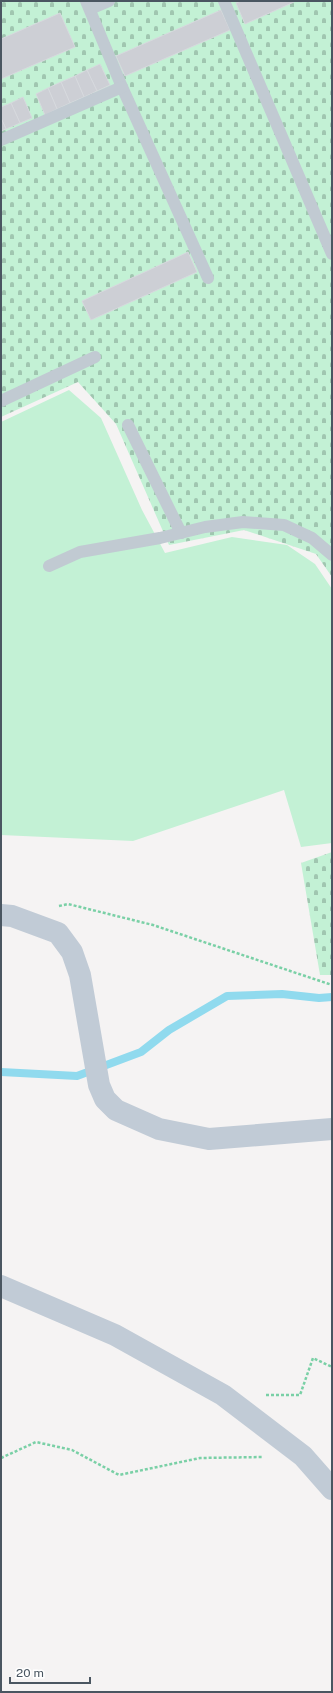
<svg xmlns="http://www.w3.org/2000/svg" width="333" height="1693" viewBox="0 0 333 1693" font-family="'Public Sans',sans-serif">
<style>
.green{fill:#c3f1d5}
.cemetery{fill:url(#cemetery-stones)}
.lines{fill:none;stroke-linecap:round;stroke-linejoin:round}
.stream{stroke:#90daee;stroke-width:8}
.building{fill:#cdcfd5;stroke:#d7d9de}
.path{stroke:#7ad0a6;stroke-width:2.5;stroke-dasharray:3 2;stroke-linecap:butt}
.lane{stroke:#c1cad2;stroke-width:12}
.secondary{stroke:#c1cbd6;stroke-width:22}
</style>
<defs>
<pattern id="cemetery-stones" width="16" height="16" patternUnits="userSpaceOnUse"><rect width="16" height="16" fill="#c3f1d5"/><path d="M2 7V4a2 2 0 0 1 4 0v3zM10 15v-3a2 2 0 0 1 4 0v3z" fill="#a0c6b0"/></pattern>
</defs>
<rect width="100%" height="100%" fill="#f5f3f3"/>
<polygon class="green" points="69,390 101,418 142,510 165,553 232,537 287,545 315,564 332,589 332,843 301,847 284,790 133,841 1,835 1,422"/>
<g class="cemetery">
<polygon points="1,1 332,1 332,577 316,554 244,530 169,545 116,424 78,382 1,417"/>
<polygon points="332,852 332,975 320,975 301,863"/>
</g>
<g class="lines">
<polyline class="stream" points="1,1072 77,1076 141,1052 169,1030 227,996 282,994 319,998 332,997"/>
</g>
<g class="building">
<polygon points="241,1 294,1 294,2 245,24 236,3"/>
<polygon points="221,10 230,30 125,76 116,56"/>
<polygon points="60,13 75,47 1,79 1,39"/>
<polygon points="100,64 110,85 97,91 87,70"/>
<polygon points="87,70 97,91 84,97 75,76"/>
<polygon points="75,76 84,97 70,103 61,82"/>
<polygon points="61,82 70,103 57,109 48,88"/>
<polygon points="48,88 57,109 45,115 36,94"/>
<polygon points="23,97 32,118 20,123 11,103"/>
<polygon points="11,103 20,123 6,129 1,118 1,107"/>
<polygon points="1,118 6,129 1,131"/>
<polygon points="188,252 197,272 91,320 82,301"/>
</g>
<g class="lines">
<g class="path">
<polyline points="59,906 68,904 153,925 332,985"/>
<polyline points="266,1395 300,1395 313,1358 332,1367"/>
<polyline points="1,1458 36,1442 72,1450 119,1475 200,1458 262,1457"/>
</g>
<g class="lane">
<polyline points="86,1 122,87 208,278"/>
<polyline points="224,1 332,254"/>
<polyline points="90,9 109,1"/>
<polyline points="1,140 122,87"/>
<polyline points="1,401 95,357"/>
<polyline points="128,425 181,533"/>
<polyline points="49,566 80,552 160,538 205,527 243,522 284,525 312,538 332,555"/>
</g>
<g class="secondary">
<polyline points="1,915 12,916 58,933 72,952 80,975 99,1085 105,1099 116,1110 159,1129 209,1139 332,1129"/>
<polyline points="1,1286 115,1335 223,1395 303,1456 332,1489"/>
</g>
</g>
<rect width="333" height="1693" fill="none" stroke="#4a5661" stroke-width="4"/>
<path d="M10 1677v6h80v-6" fill="none" stroke="#4a5661" stroke-width="2"/>
<text x="16" y="1677" font-size="12" fill="#4a5661" stroke="#ffffff" stroke-width="3" paint-order="stroke">20 m</text>
</svg>
